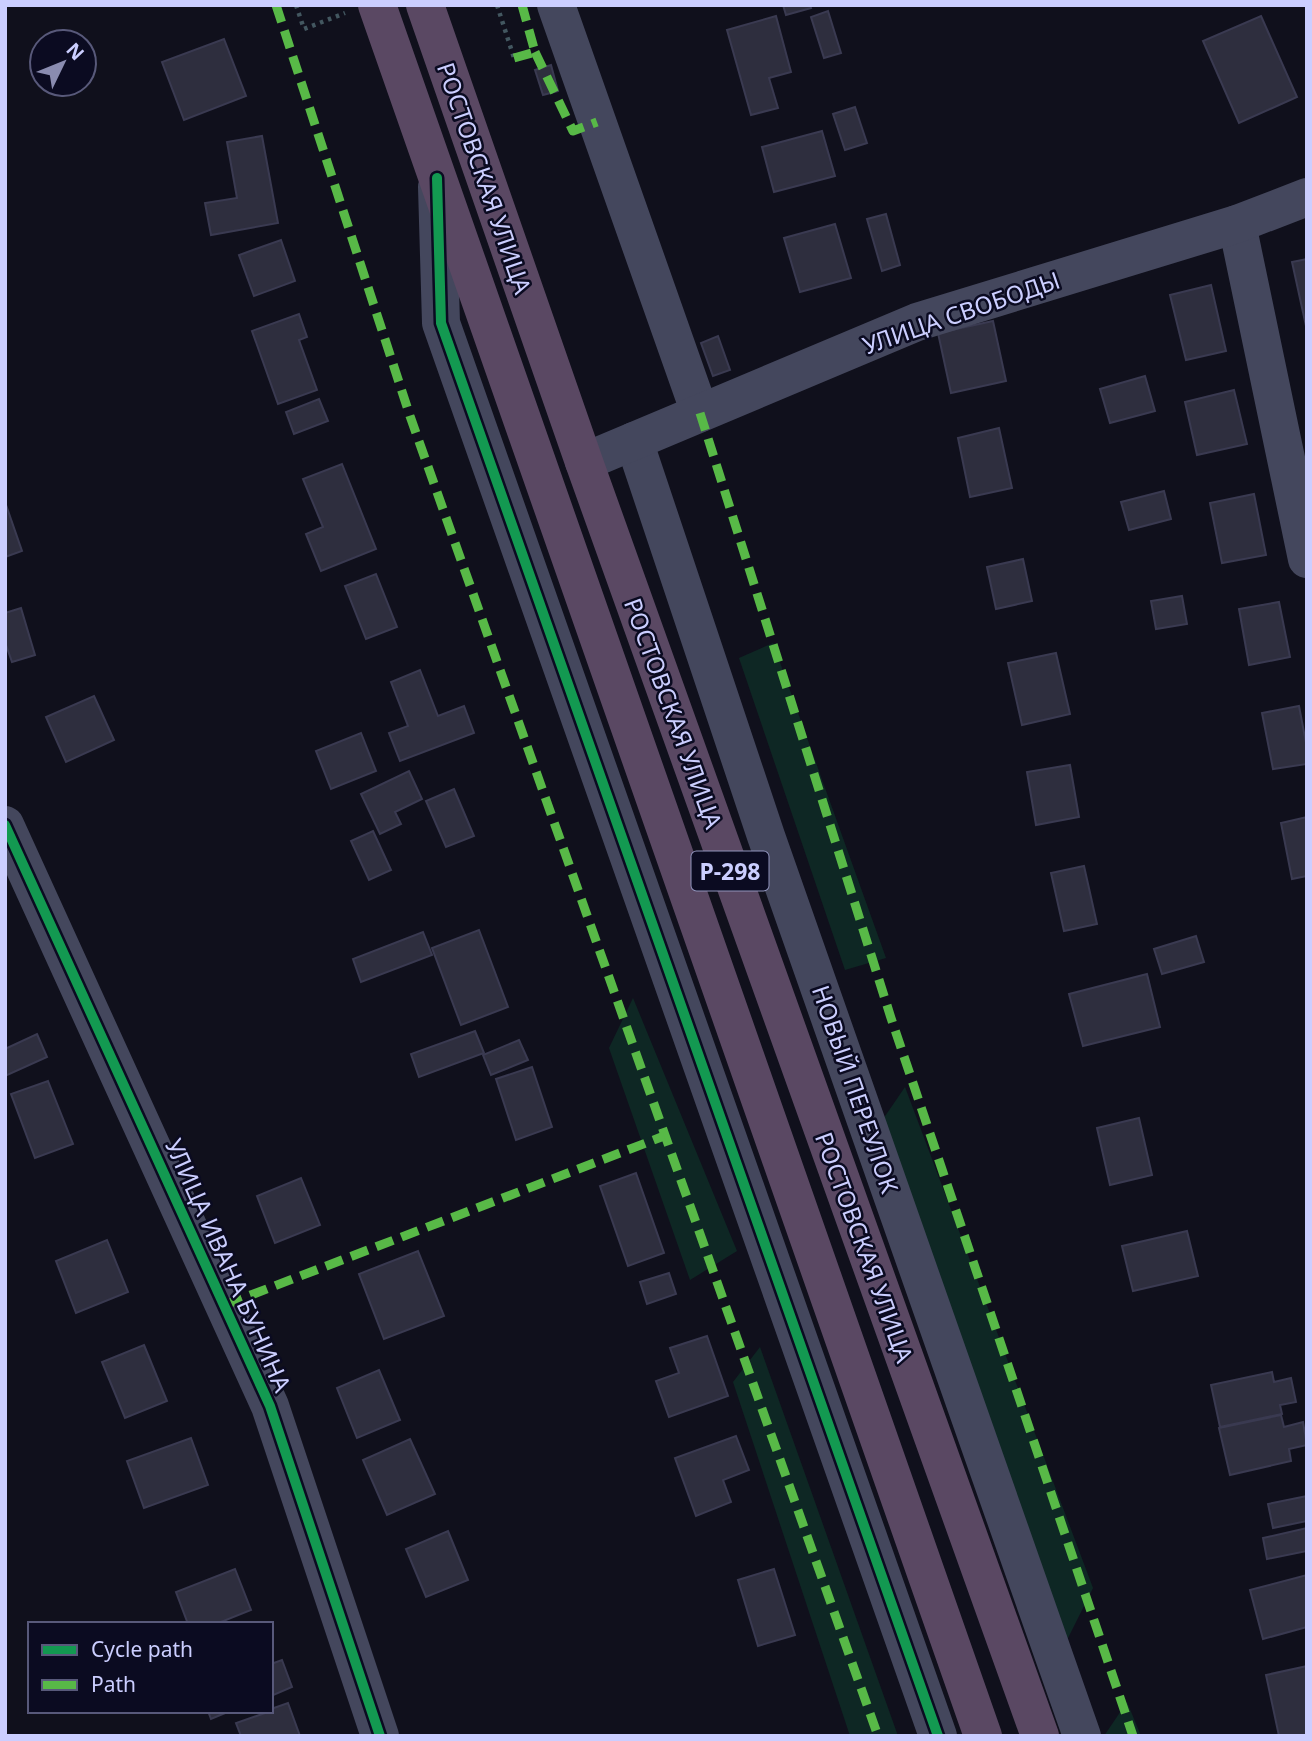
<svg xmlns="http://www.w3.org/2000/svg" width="1312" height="1741" viewBox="0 0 1312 1741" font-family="'Noto Sans',sans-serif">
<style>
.green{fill:#0e2724}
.building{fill:#2e2e3e;stroke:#3a3a51;stroke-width:2}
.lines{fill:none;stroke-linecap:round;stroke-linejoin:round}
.path{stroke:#435760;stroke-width:4.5;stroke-dasharray:3.5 5;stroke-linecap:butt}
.minor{stroke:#44475d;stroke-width:38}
.highway{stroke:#5a4863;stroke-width:38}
.quiet{stroke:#58b947;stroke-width:9;stroke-dasharray:18 9;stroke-linecap:butt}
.cycleway-casing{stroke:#0b0b21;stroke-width:15}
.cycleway{stroke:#139951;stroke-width:10}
.labels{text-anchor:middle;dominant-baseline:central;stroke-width:5;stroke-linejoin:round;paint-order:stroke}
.shield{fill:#0b0b21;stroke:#9194bc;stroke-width:2}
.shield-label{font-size:23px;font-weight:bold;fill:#cbceff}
.street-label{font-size:24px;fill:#cbceff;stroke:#0b0b21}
</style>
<rect width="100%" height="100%" fill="#10101c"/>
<g class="green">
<polygon points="773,643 886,958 845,970 739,658"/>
<polygon points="633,998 737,1251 690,1280 609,1048"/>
<polygon points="905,1087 1093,1588 1062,1650 879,1125"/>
<polygon points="760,1347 898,1736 850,1736 733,1382"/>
<polygon points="1127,1702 1141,1736 1104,1736"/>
</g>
<g class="building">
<polygon points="783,5 810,5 811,8 786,15"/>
<polygon points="828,11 841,53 824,58 811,17"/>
<polygon points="776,16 791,72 769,78 778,108 751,115 727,30"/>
<polygon points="1261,16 1297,97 1239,123 1203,41"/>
<polygon points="224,39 246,96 184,120 162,62"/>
<polygon points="551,65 558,91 543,95 535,70"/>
<polygon points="855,107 867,143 845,150 833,114"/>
<polygon points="822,131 835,176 774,192 762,147"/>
<polygon points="262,136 278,223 211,235 205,203 237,198 227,142"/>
<polygon points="886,214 900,265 882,271 867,219"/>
<polygon points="835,224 851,278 800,292 784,238"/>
<polygon points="281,240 295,281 254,296 239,255"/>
<polygon points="1307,259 1307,326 1306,326 1292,262"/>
<polygon points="1211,285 1226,351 1186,360 1170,295"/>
<polygon points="299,314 307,337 299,340 317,390 278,404 252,331"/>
<polygon points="993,321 1006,381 951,393 938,333"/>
<polygon points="718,336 730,370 713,376 701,343"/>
<polygon points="1145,376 1155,411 1110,423 1100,389"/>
<polygon points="1234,390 1247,444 1197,455 1185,402"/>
<polygon points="319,399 328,421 294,434 286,412"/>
<polygon points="999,428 1012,488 970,497 958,438"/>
<polygon points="342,464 376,549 321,571 306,534 323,527 303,479"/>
<polygon points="1164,491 1171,519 1129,530 1121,502"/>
<polygon points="1254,494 1266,555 1222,563 1210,503"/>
<polygon points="5,502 22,551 5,557"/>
<polygon points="1023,559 1032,601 996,609 987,567"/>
<polygon points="376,574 397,627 366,639 345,586"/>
<polygon points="1182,596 1187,624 1156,629 1151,601"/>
<polygon points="1279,602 1290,657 1249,665 1239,609"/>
<polygon points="21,608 35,655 12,662 5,642 5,613"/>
<polygon points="1056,653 1070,714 1022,725 1008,663"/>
<polygon points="420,670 438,716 464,706 474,733 400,761 389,733 408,726 391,682"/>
<polygon points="94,696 114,740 66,762 46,717"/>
<polygon points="1299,706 1307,748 1307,764 1273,769 1262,713"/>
<polygon points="361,733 376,771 331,789 316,751"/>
<polygon points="1070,765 1079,817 1036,825 1027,772"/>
<polygon points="409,771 422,799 395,812 401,824 380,834 361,794"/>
<polygon points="454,789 474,836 446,847 426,801"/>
<polygon points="1307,817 1307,876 1292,879 1281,823"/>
<polygon points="373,831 391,870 369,880 351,841"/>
<polygon points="1084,866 1097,924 1064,931 1051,873"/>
<polygon points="479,930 508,1007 461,1025 432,948"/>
<polygon points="423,932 432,955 361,982 353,959"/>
<polygon points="1196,936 1204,962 1162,974 1154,949"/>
<polygon points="1147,974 1160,1027 1083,1046 1069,994"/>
<polygon points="475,1031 484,1053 419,1077 411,1054"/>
<polygon points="37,1034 47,1057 5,1076 5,1049"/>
<polygon points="519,1040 528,1060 491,1075 483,1055"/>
<polygon points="532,1067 552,1127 516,1140 496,1079"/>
<polygon points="48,1081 73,1144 35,1158 11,1094"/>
<polygon points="1139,1118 1152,1175 1110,1185 1097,1128"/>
<polygon points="636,1173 664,1253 628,1266 600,1186"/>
<polygon points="301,1178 320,1225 275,1243 257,1196"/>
<polygon points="1187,1231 1198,1276 1133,1291 1122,1246"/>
<polygon points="107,1240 128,1292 76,1313 56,1261"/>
<polygon points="418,1251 444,1316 384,1339 359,1274"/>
<polygon points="669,1273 676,1294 647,1304 640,1282"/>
<polygon points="707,1336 728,1396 669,1417 656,1381 679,1373 670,1348"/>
<polygon points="144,1345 167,1401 125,1418 102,1362"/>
<polygon points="379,1370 400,1420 357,1438 337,1388"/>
<polygon points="1272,1372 1274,1382 1291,1378 1296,1402 1280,1405 1282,1414 1220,1427 1211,1385"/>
<polygon points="1281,1415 1284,1427 1303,1422 1307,1445 1289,1449 1291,1461 1230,1475 1219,1428"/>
<polygon points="736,1436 749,1470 723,1480 731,1502 696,1516 675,1458"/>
<polygon points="191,1438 208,1485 144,1508 127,1461"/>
<polygon points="410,1439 435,1494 387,1515 363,1460"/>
<polygon points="1307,1496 1307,1521 1273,1528 1268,1504"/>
<polygon points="1307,1528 1307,1551 1267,1559 1263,1538"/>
<polygon points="448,1531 468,1580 426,1597 406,1549"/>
<polygon points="235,1569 251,1610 216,1624 188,1624 176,1592"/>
<polygon points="774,1569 795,1635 758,1646 738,1580"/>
<polygon points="1307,1575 1307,1627 1263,1639 1250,1590"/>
<polygon points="282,1660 292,1687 271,1696 271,1664"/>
<polygon points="1307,1666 1307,1736 1279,1736 1266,1675"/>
<polygon points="288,1703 300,1736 241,1736 236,1723 271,1711 271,1709"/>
<polygon points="208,1711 230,1711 211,1719"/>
</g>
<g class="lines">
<g class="path">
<polyline points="296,5 304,29 345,13"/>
<polyline points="497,5 514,58"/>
</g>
<g class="minor">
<polyline points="556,5 700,413"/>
<polyline points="437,187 441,323 938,1736"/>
<polyline points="1237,224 1307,559"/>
<polyline points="634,441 766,836 1082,1736"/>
<polyline points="584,462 917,322 1237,224 1307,197"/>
<polyline points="5,825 270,1406 380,1736"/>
</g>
<g class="highway">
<polyline points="377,5 983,1736"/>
<polyline points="425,5 584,462 1040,1736"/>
</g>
<g class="quiet">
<polyline points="276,5 410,416 878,1736"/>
<polyline points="535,52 573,131 597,122"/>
<polyline points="514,58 535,52 522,5"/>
<polyline points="700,413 891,1018 1133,1736"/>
<polyline points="225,1305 664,1136"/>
</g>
<defs>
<g id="cycleway">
<polyline points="437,178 441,323 938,1736"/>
<polyline points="5,825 270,1406 380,1736"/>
</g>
</defs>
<use href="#cycleway" class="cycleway-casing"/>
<use href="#cycleway" class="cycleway"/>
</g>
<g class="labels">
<rect class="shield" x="691.5" y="851.5" width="77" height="39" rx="5"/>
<g class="shield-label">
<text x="730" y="871">Р-298</text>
</g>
<g class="street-label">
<text transform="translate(485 178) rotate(71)">РОСТОВСКАЯ УЛИЦА</text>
<text transform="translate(961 312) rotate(-19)">УЛИЦА СВОБОДЫ</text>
<text transform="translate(674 713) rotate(70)">РОСТОВСКАЯ УЛИЦА</text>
<text transform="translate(856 1089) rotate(71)">НОВЫЙ ПЕРЕУЛОК</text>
<text transform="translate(865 1247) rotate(70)">РОСТОВСКАЯ УЛИЦА</text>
<text transform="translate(229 1265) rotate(66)">УЛИЦА ИВАНА БУНИНА</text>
</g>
</g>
<rect width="1312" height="1741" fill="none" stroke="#cbceff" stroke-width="14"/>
<rect x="28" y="1622" width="245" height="91" fill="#0b0b21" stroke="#58597a" stroke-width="2"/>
<rect x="42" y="1645" width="35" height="10" fill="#139951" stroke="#58597a" stroke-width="2"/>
<text x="91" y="1657" font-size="21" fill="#cbceff">Cycle path</text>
<rect x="42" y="1680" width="35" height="10" fill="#58b947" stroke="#58597a" stroke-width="2"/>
<text x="91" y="1692" font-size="21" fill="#cbceff">Path</text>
<g transform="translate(63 63) rotate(47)"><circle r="33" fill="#0b0b21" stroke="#58597a" stroke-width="2"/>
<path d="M0-5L12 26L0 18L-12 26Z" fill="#8a8cb0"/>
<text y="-10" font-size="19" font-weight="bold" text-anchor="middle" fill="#cbceff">N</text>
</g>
</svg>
